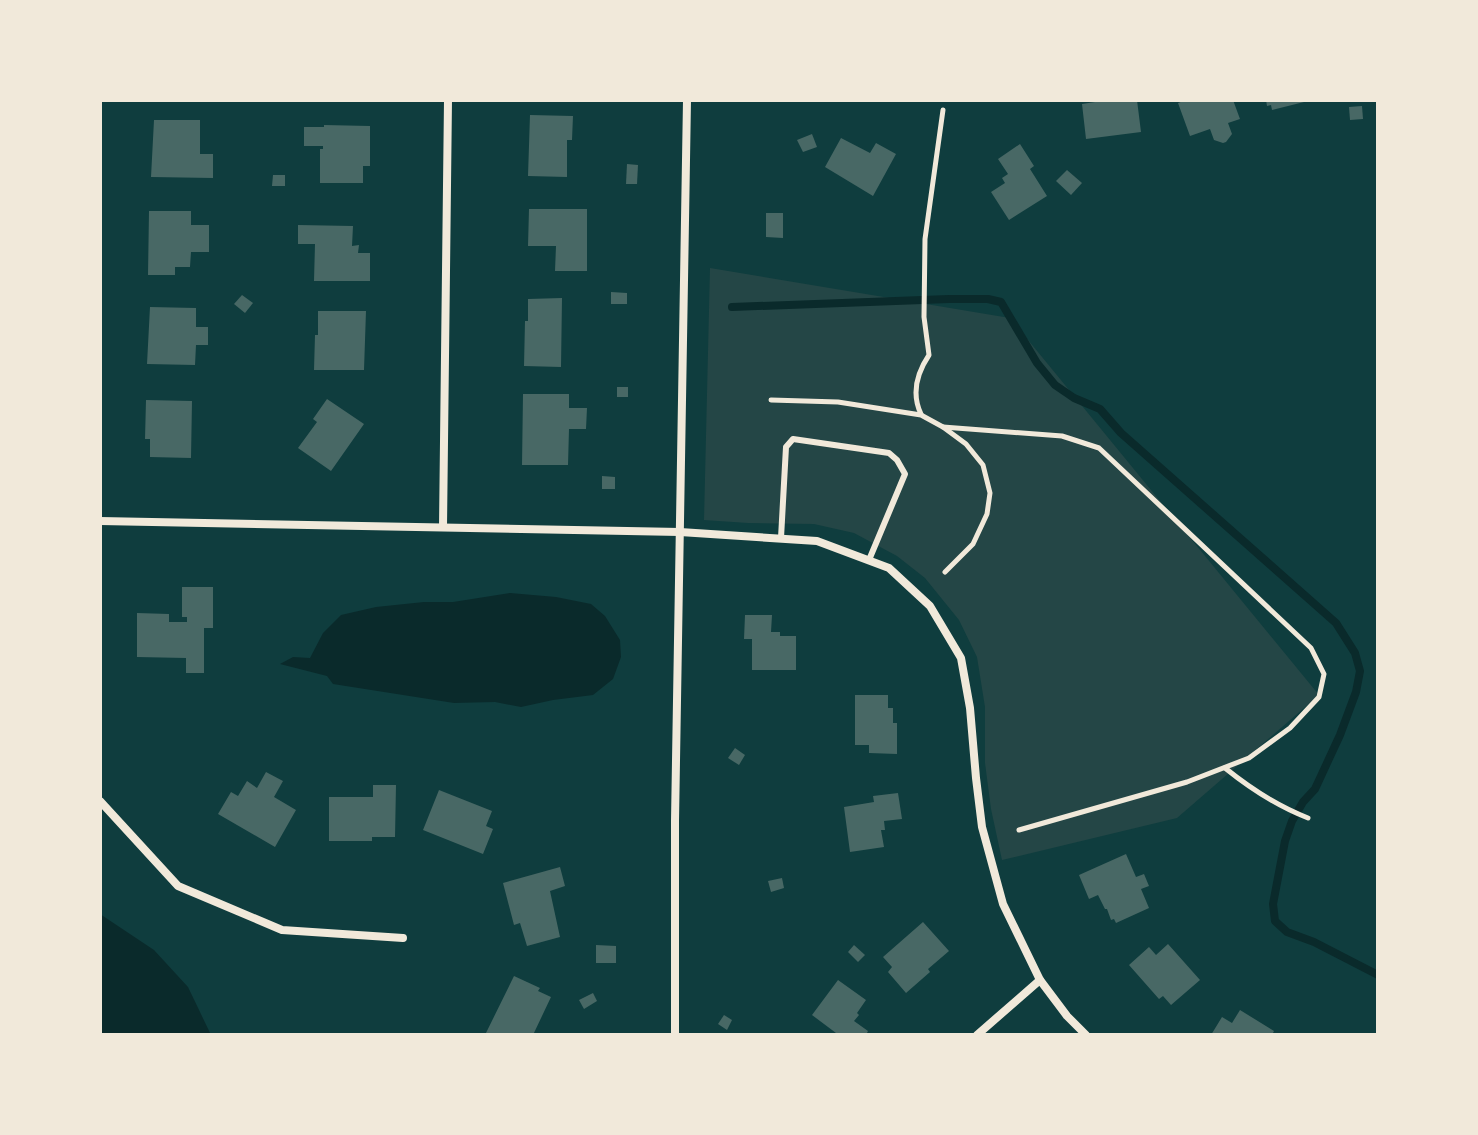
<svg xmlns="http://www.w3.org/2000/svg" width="1478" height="1135" viewBox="0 0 1478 1135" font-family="'Times New Roman',serif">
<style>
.green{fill:#244646}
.water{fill:#0a2a2b}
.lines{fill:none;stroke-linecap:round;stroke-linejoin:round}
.stream{stroke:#0a2a2b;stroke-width:8}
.building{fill:#486865}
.path{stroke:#f1e9da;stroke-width:5}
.service{stroke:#f1e9da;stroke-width:6}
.minor{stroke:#f1e9da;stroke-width:8}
</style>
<rect width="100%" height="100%" fill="#0f3d3e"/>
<polygon class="green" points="710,268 1010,318 1319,695 1177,818 1002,860 991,809 985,763 985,707 977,657 959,620 925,578 897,556 854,533 814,524 748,523 704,520"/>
<g class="water">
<polygon points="510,593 556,597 591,604 605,616 620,640 621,657 613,679 593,695 553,700 521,707 495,702 454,703 333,684 327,676 280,664 293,657 310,658 323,633 341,615 376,607 424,602 453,602"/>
<polygon points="100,914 154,950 188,987 211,1035 100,1035"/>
</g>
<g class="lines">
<polyline class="stream" points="732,307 949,299 988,299 1001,302 1037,363 1055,385 1074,398 1100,409 1121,433 1336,623 1355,653 1360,671 1356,692 1340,735 1315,789 1303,802 1292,821 1285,841 1273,904 1275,921 1287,932 1314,942 1378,975"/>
</g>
<g class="building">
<polygon points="1095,100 1137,100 1141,132 1086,139 1082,104 1095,102"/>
<polygon points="1186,100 1233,100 1240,119 1228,123 1232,134 1226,142 1223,143 1214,140 1210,129 1190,136 1178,103"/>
<polygon points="1266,100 1308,100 1308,101 1272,110 1271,105 1267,106"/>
<polygon points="1362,106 1363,119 1350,120 1349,107"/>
<polygon points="530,115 573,116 572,140 567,140 567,177 528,176"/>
<polygon points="154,120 200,120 200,154 213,154 213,178 151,177"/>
<polygon points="324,125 370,126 370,166 363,166 363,183 320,183 320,149 323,149 323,146 304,146 304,127 324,127"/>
<polygon points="812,134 817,147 803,152 797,140"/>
<polygon points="841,138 870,153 876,143 896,154 873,196 825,167"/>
<polygon points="1020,144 1034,166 1030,169 1047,196 1009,220 991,192 1005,183 1002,178 1008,174 998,159"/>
<polygon points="627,164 638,165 637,184 626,184"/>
<polygon points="1067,170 1082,183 1071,195 1056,181"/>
<polygon points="273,175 285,175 285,186 272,186"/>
<polygon points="529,209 587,209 587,271 555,271 556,246 528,246"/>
<polygon points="149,211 191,211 191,225 209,225 209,252 191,252 190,267 175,267 175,275 148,275"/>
<polygon points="766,213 783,213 783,238 766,237"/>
<polygon points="298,225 353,226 352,246 359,245 358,253 370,253 370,281 314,281 315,244 298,244"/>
<polygon points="611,292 627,293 627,304 611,304"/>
<polygon points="242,295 253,303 245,313 234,304"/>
<polygon points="562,298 561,367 524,366 525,321 528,321 528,299"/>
<polygon points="150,307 196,308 196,327 208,327 208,345 196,345 195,365 147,364"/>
<polygon points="318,311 366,311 364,370 314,370 315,335 318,335"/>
<rect x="617" y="387" width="11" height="10"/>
<polygon points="523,394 569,394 569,408 587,408 586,429 569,429 568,465 522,465"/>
<polygon points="327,399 364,424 331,471 298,448 317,422 313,419"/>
<polygon points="146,400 192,401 191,458 150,457 150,439 145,439"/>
<polygon points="602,476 615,477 615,489 602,489"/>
<polygon points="182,587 213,587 213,628 204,628 204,673 186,673 186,658 137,657 137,613 169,614 169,622 187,622 187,617 182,617"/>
<polygon points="745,615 772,615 771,632 780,632 780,636 796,636 796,670 752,670 752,639 744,639"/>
<polygon points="855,695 888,695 888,708 893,708 893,723 897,723 897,754 869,753 869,745 855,745"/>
<polygon points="735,748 745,755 739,765 728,758"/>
<polygon points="266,772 283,781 274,797 296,810 275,847 218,814 231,792 238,796 247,781 257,788"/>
<polygon points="373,785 396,785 395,837 372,837 372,841 329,841 329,797 373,797"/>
<polygon points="439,790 492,811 486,826 493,829 483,854 423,830"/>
<polygon points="898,793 902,819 884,821 885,830 881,830 884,847 850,852 844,807 874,802 873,796"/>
<polygon points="1126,854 1136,877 1144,874 1149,886 1141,889 1149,908 1116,923 1114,919 1111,920 1107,909 1105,909 1098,895 1089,899 1079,875"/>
<polygon points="560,867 565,886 550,891 560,937 527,946 520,923 514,925 503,883"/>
<polygon points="782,878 784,888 771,892 768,881"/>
<polygon points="923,922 949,951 928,969 930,972 906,993 888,972 892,967 883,957"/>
<polygon points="1168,944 1200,980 1171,1005 1163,996 1159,999 1129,965 1149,947 1156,955"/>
<polygon points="596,945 616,946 616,963 596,963"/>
<polygon points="854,945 865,955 858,962 848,952"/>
<polygon points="514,976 540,988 538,991 551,997 533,1035 485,1035"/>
<polygon points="838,980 866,1000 857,1013 859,1015 854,1021 868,1031 866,1035 835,1035 836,1033 812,1015"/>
<polygon points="593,993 597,1001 584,1009 579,1000"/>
<polygon points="1240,1010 1274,1031 1272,1035 1211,1035 1222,1017 1232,1023"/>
<polygon points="724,1015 732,1020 727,1030 718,1024"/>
</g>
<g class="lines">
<g class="path">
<polyline points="771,400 838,402 921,415 943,427 966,444 983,465 990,493 987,514 973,544 945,572"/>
<path d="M921,414C911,393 917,373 929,355L924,317L925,239L943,110"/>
<polyline points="943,427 1062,436 1099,448 1311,648 1324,674 1319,697 1290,728 1249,758 1187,782 1019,830"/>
<path d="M1225,768C1251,789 1277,806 1308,818"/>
</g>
<polyline class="service" points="781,538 786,447 793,439 889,453 897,460 905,474 869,560"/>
<g class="minor">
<polyline points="100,521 680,532 817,541 889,568 930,606 961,658 970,708 976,778 982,827 1003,904 1040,980 1067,1016 1086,1035"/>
<polyline points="443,527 448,100"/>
<polyline points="100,801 178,886 282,930 403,938"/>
<polyline points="675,1035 675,821 687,100"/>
<polyline points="977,1035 1040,980"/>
</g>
</g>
<rect width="1478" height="1135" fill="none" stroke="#f1e9da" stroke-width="204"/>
</svg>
